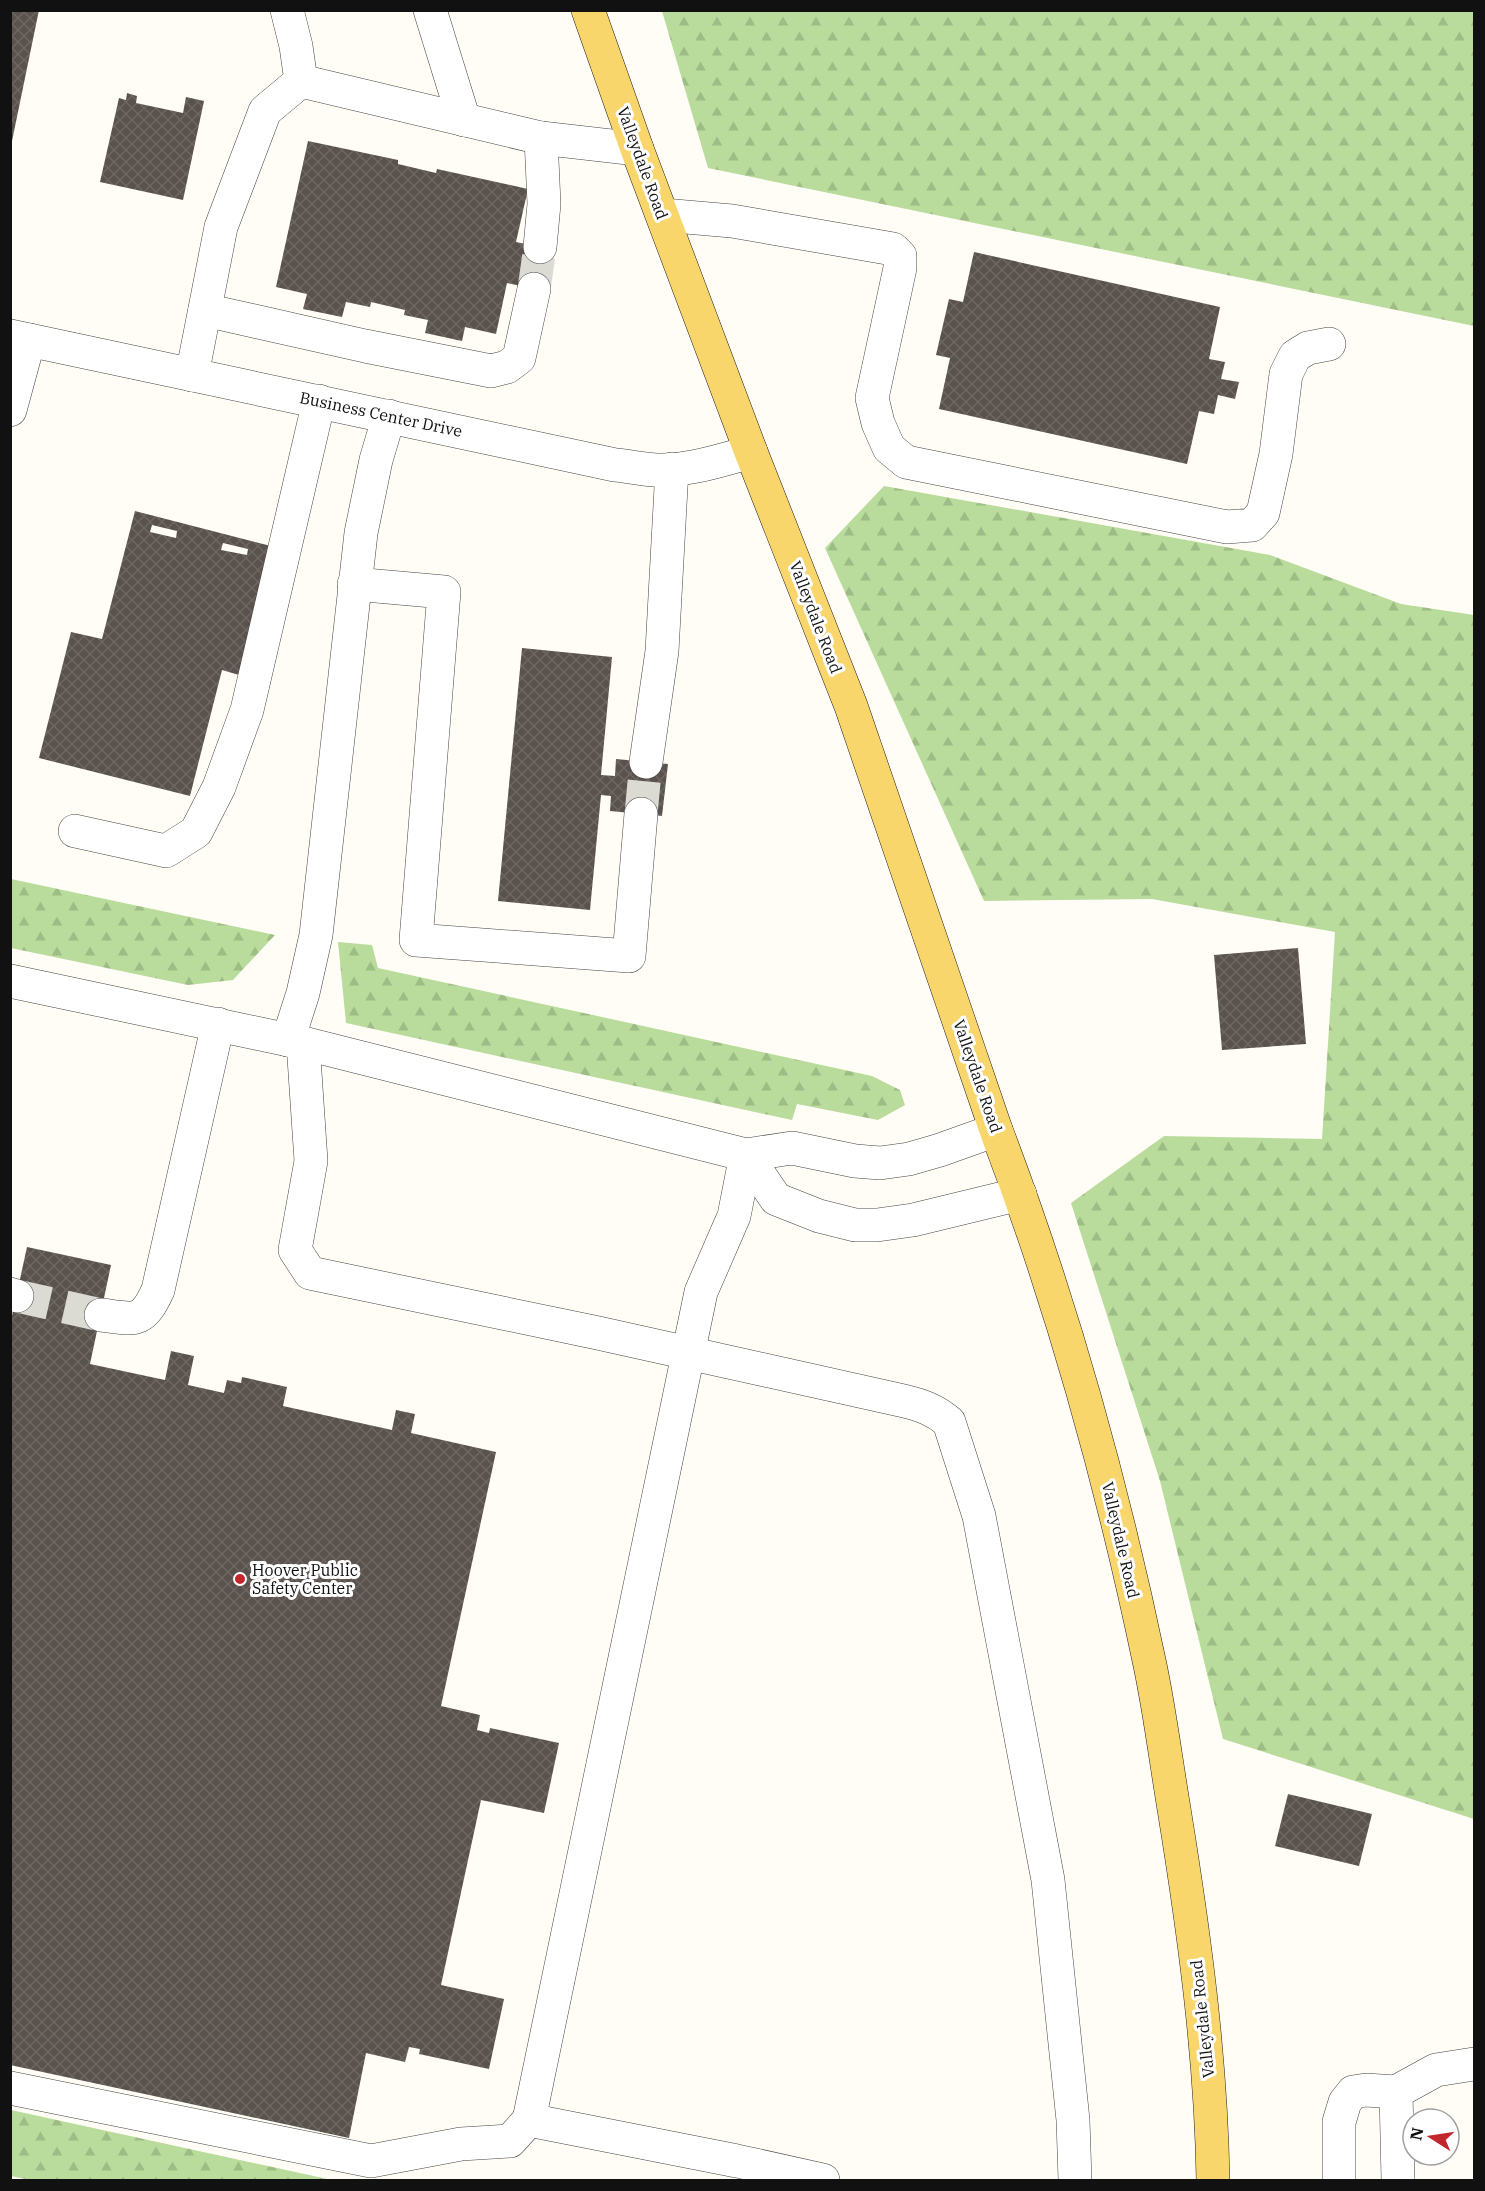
<svg xmlns="http://www.w3.org/2000/svg" width="1485" height="2191" viewBox="0 0 1485 2191" font-family="'IBM Plex Serif',serif">
<style>
.forest{fill:url(#forest-firs)}
.building{fill:url(#building-cross-hatch);fill-rule:evenodd}
.lines{fill:none;stroke-linecap:round;stroke-linejoin:round}
.minor-tunnel{stroke:#dbdad3;stroke-width:33;stroke-dasharray:33 16;stroke-linecap:butt}
.minor-casing{stroke:#444;stroke-width:34}
.major-casing{stroke:#222;stroke-width:34}
.minor{stroke:#fff;stroke-width:33}
.major{stroke:#f9d66b;stroke-width:33}
.poi-dot{fill:#c4262e;stroke:#fff;stroke-width:2}
.labels{text-anchor:middle;dominant-baseline:central;stroke-width:6;stroke-linejoin:round;paint-order:stroke}
.street-label{font-size:16px;fill:#111;stroke:#fff}
.poi-label{font-size:16px;fill:#111;stroke:#fff;text-anchor:start}
</style>
<defs>
<pattern id="forest-firs" width="22" height="20" patternUnits="userSpaceOnUse" patternTransform="scale(1.5)"><rect width="22" height="20" fill="#b9dc9c"/><path d="M5 1l3.5 6h-7zM16 11l3.5 6h-7z" fill="#9ebc85"/></pattern>
<pattern id="building-cross-hatch" width="8" height="8" patternUnits="userSpaceOnUse" patternTransform="scale(1.5)"><rect width="8" height="8" fill="#5a524d"/><path d="M0 0l8 8M0 8l8-8" fill="none" stroke="#6d6662"/></pattern>
</defs>
<rect width="100%" height="100%" fill="#fffdf5"/>
<g class="forest">
<polygon points="662,11 1474,11 1474,326 708,168"/>
<polygon points="884,486 1270,555 1401,604 1474,615 1474,1819 1223,1739 1160,1481 1071,1203 1164,1136 1322,1139 1335,932 1152,899 984,901 825,548"/>
<polygon points="11,879 275,935 233,980 188,985 11,948"/>
<polygon points="338,942 372,945 378,968 872,1076 900,1090 905,1105 878,1120 797,1104 792,1120 346,1023"/>
<polygon points="11,2110 332,2180 30,2180 11,2176"/>
</g>
<g class="building">
<polygon points="10,10 39,10 12,141 10,140"/>
<polygon points="127,93 137,96 136,103 183,113 186,97 204,101 183,200 100,182 119,98 126,100"/>
<polygon points="308,141 398,160 398,164 436,173 437,169 528,189 516,242 554,250 545,291 507,283 496,334 465,327 462,341 425,333 428,320 404,315 405,310 371,302 370,307 346,302 342,317 303,309 307,294 276,287"/>
<polygon points="974,252 1220,307 1209,359 1225,362 1221,379 1239,382 1235,399 1218,395 1214,414 1199,411 1187,464 939,409 950,358 936,355 949,299 963,302"/>
<path d="M135,511L271,546L239,675L222,670L190,796L39,758L71,632L102,639ZM152,525L177,531L176,538L150,532ZM223,543L248,549L247,555L221,550Z"/>
<polygon points="522,648 612,657 601,775 615,776 616,759 668,764 662,816 610,811 611,796 601,795 590,910 498,901"/>
<polygon points="1298,948 1306,1044 1222,1050 1214,955"/>
<polygon points="27,1247 111,1265 90,1364 165,1380 171,1351 194,1356 188,1385 224,1393 227,1380 241,1383 242,1377 287,1387 283,1406 392,1430 396,1410 415,1414 411,1433 496,1452 441,1706 480,1715 477,1730 489,1733 490,1728 559,1743 544,1813 481,1800 441,1985 504,1999 489,2069 419,2054 420,2049 409,2047 405,2062 366,2053 349,2138 10,2065 10,1325"/>
<polygon points="1288,1794 1372,1814 1359,1866 1275,1846"/>
</g>
<g class="lines">
<g class="minor-tunnel">
<polyline points="534,289 540,247"/>
<polyline points="641,814 646,762"/>
<polyline points="17,1296 101,1315"/>
</g>
<defs>
<g id="minor">
<polyline points="287,10 296,46 301,81"/>
<polyline points="430,10 464,120"/>
<polyline points="663,215 732,221 893,249 900,256 900,268 872,398 878,423 889,448 906,462 1227,527 1252,525 1263,513 1276,454 1286,374 1295,356 1308,348 1329,344"/>
<polyline points="540,247 544,204 541,138"/>
<polyline points="205,310 365,346 491,371 507,367 519,358 534,289"/>
<path d="M10,336L615,465C629,466 644,470 658,470C689,471 721,460 751,452"/>
<polyline points="192,375 221,227 265,111 301,81 541,138 637,149"/>
<polyline points="10,410 29,340"/>
<polyline points="354,584 444,592 416,940 629,956 641,814"/>
<polyline points="646,762 662,651 672,469"/>
<polyline points="75,831 166,851 196,832 219,787 247,710 319,401"/>
<polyline points="10,981 303,1043 746,1155 734,1216 701,1292 529,2120 737,2161 823,2180"/>
<polyline points="288,1040 303,993 316,935 361,533 376,460 389,416"/>
<path d="M303,1043L311,1161L295,1250L310,1273L598,1333L904,1401C921,1405 935,1410 949,1422L979,1516L1048,1880L1073,2120L1075,2180"/>
<polyline points="996,1130 940,1150 909,1159 880,1163 855,1161 792,1148 746,1155 776,1199 819,1216 855,1225 877,1225 913,1220 1020,1194"/>
<polyline points="10,1294 17,1296"/>
<path d="M101,1315C134,1319 142,1325 158,1290L218,1024"/>
<polyline points="10,2088 371,2161 461,2144 510,2141 529,2120"/>
<polyline points="1396,2092 1398,2180"/>
<polyline points="1339,2180 1339,2122 1345,2102 1353,2092 1366,2090 1396,2092 1436,2070 1474,2064"/>
</g>
<path id="major" d="M588,10L637,149L751,452L851,706L996,1130C1062,1303 1112,1483 1150,1665C1160,1713 1166,1761 1174,1809C1194,1932 1211,2056 1213,2180"/>
</defs>
<use href="#minor" class="minor-casing"/>
<use href="#major" class="major-casing"/>
<use href="#minor" class="minor"/>
<use href="#major" class="major"/>
</g>
<circle class="poi-dot" cx="240" cy="1579" r="6"/>
<g class="labels">
<g class="street-label">
<text transform="translate(643 163) rotate(70)">Valleydale Road</text>
<text transform="translate(381 414) rotate(12)">Business Center Drive</text>
<text transform="translate(816 617) rotate(69)">Valleydale Road</text>
<text transform="translate(978 1076) rotate(71)">Valleydale Road</text>
<text transform="translate(1121 1540) rotate(77)">Valleydale Road</text>
<text transform="translate(1202 2019) rotate(-96)">Valleydale Road</text>
</g>
<g class="poi-label">
<text x="252" y="1570">Hoover Public<tspan x="252" dy="18">Safety Center</tspan></text>
</g>
</g>
<rect width="1485" height="2191" fill="none" stroke="#111111" stroke-width="24"/>
<g transform="translate(1431 2137) rotate(282)"><circle r="28" fill="#ffffff" stroke="#a0a0a0" stroke-width="1.5"/>
<path d="M0-4.5L10 22L0 15L-10 22Z" fill="#c4262e"/>
<text y="-9" font-size="16" font-weight="bold" text-anchor="middle" fill="#111111">N</text>
</g>
</svg>
